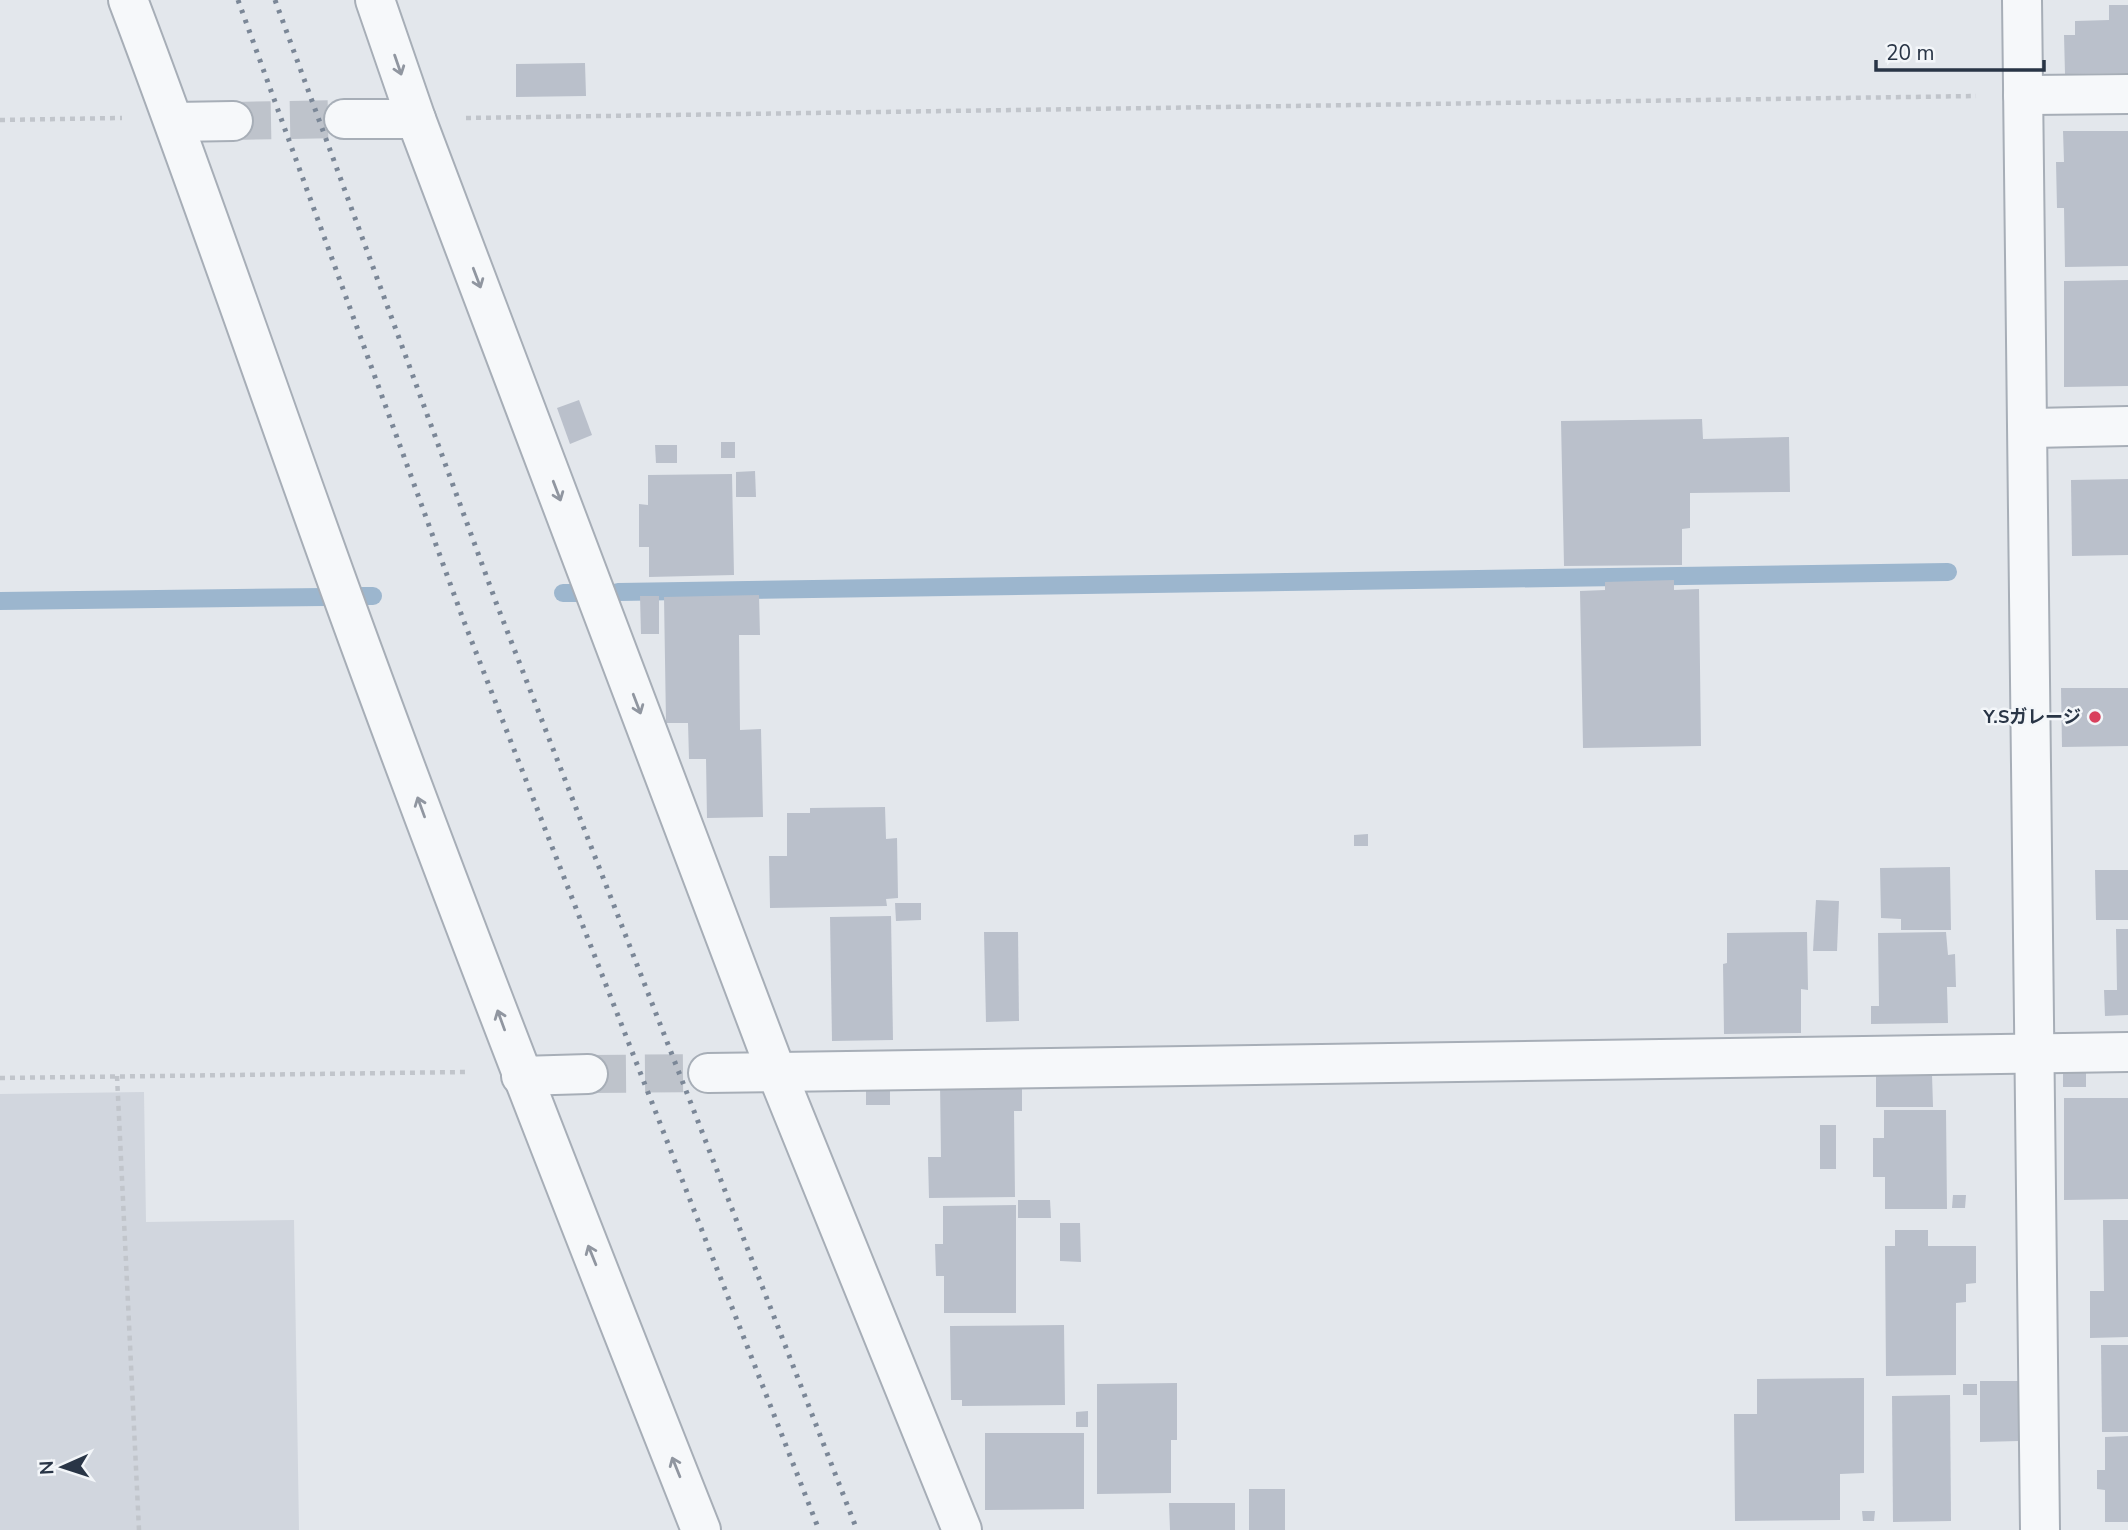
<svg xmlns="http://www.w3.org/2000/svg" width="2128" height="1530" viewBox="0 0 2128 1530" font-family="'Nunito Sans','Noto Sans JP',sans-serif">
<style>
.built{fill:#d1d6de}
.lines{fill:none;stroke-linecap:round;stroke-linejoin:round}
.stream{stroke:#9cb6ce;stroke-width:18}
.building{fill:#bac0cb}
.street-tunnel{stroke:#bec3cb;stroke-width:38;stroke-dasharray:38 19;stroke-linecap:butt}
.street-casing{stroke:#a7aeb7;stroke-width:42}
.path{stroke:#c1c5cb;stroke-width:4.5;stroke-dasharray:5 5;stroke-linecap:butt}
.street{stroke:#f6f8fa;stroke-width:38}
.rail{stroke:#7b8797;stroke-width:5;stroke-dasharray:3.5 7;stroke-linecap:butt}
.oneway{stroke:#9096a0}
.poi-dot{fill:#d9405d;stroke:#f3f6f9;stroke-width:2.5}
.labels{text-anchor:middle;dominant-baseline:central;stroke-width:5;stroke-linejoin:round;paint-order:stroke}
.poi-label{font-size:18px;font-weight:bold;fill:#293546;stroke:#f3f6f9;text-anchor:end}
</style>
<rect width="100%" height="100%" fill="#e3e7ec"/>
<polygon class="built" points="144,1092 146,1222 294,1220 299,1530 0,1530 0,1094"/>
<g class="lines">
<g class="stream">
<polyline points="618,592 1948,572"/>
<polyline points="563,593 578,593"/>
<polyline points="361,596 373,596"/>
<polyline points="0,601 325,597"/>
</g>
</g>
<g class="building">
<polygon points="2109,5 2128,5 2128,73 2065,74 2064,35 2075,35 2075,21 2109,20"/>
<polygon points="585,63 586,96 516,97 516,64"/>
<polygon points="2063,131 2128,131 2128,266 2065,267 2064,208 2057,208 2056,162 2064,162"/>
<polygon points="2128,280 2128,386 2064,387 2064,281"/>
<polygon points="579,400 592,435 570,444 557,408"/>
<polygon points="1702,419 1703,439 1789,437 1790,492 1690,493 1690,528 1682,529 1682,565 1564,566 1561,421"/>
<rect x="721" y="442" width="14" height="16"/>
<polygon points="655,445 677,445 677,463 656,463"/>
<polygon points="755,471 756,497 736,497 736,472"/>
<polygon points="732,474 734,575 649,577 649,547 639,547 639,504 648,505 648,475"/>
<polygon points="2128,479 2128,555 2072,556 2071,480"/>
<polygon points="1674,580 1674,590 1699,589 1701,746 1583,748 1580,591 1605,590 1605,582"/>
<polygon points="759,595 760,635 739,635 740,730 761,729 763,817 707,818 706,759 689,759 688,723 666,723 664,597"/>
<polygon points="640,596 659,596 659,634 641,634"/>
<polygon points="2061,688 2128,688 2128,746 2062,747"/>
<polygon points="885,807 886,839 897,838 898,898 886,899 887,906 770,908 769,856 787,856 787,813 810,813 810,808"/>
<polygon points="1368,834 1368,846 1354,846 1354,835"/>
<polygon points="1950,867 1951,930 1901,930 1901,919 1881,918 1880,868"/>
<polygon points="2095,870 2128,870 2128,920 2096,920"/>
<polygon points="1816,900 1839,901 1837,951 1813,951"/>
<polygon points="895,903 921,903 921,920 896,921"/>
<polygon points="891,916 893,1040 832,1041 830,917"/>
<polygon points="2116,929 2128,929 2128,1015 2105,1016 2104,990 2117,990"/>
<polygon points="984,932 1018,932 1019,1021 986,1022"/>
<polygon points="1807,932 1808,990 1801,989 1801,1033 1724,1034 1723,964 1727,963 1727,933"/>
<polygon points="1946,932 1948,955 1955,954 1956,987 1947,987 1948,1023 1871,1024 1871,1006 1879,1006 1878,933"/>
<polygon points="2063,1069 2086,1070 2086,1087 2063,1087"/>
<polygon points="1932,1075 1933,1107 1876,1107 1876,1076"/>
<polygon points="1022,1082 1022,1111 1014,1111 1015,1197 929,1198 928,1157 941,1157 940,1083"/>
<rect x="866" y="1084" width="24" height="21"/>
<polygon points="2064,1098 2128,1098 2128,1199 2064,1200"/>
<polygon points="1884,1110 1946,1110 1947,1209 1885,1209 1885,1177 1873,1177 1873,1138 1884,1138"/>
<rect x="1820" y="1125" width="16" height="44"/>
<polygon points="1953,1195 1966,1195 1965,1208 1952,1208"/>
<polygon points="1018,1200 1050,1200 1051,1218 1018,1218"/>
<polygon points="1016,1205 1016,1313 944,1313 944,1276 936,1276 935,1244 943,1244 943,1206"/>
<polygon points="2103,1220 2128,1220 2128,1337 2090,1338 2090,1291 2104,1291"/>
<polygon points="1060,1223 1080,1223 1081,1262 1060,1261"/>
<polygon points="1895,1230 1928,1230 1928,1246 1976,1246 1976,1283 1966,1284 1966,1302 1956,1303 1956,1375 1886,1376 1885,1246 1895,1246"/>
<polygon points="1064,1325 1065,1405 962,1406 962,1400 951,1400 950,1326"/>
<polygon points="2101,1345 2128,1345 2128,1432 2102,1432"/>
<polygon points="1864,1378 1864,1473 1840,1474 1840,1520 1735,1521 1734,1414 1757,1414 1757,1379"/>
<polygon points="1980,1381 2019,1381 2019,1441 1980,1442"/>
<polygon points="1177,1383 1177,1440 1171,1440 1171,1493 1097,1494 1097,1384"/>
<rect x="1963" y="1384" width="14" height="11"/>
<polygon points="1950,1395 1951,1521 1893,1522 1892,1396"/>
<polygon points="1088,1411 1088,1427 1076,1427 1076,1412"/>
<polygon points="985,1433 1084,1433 1084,1509 985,1510"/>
<polygon points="2128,1436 2128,1522 2105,1522 2105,1490 2097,1489 2097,1470 2105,1470 2105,1437"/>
<rect x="1249" y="1489" width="36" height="41"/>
<polygon points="1169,1503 1235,1503 1235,1530 1170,1530"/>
<polygon points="1862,1511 1875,1511 1874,1521 1863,1521"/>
</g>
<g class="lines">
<g class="street-tunnel">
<polyline points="233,121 344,119"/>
<polyline points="588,1074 708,1073"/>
</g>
<defs>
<g id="street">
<path d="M128,0C204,200 272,402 345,603C458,914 579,1222 701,1530"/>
<polyline points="375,0 416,119 776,1071 962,1530"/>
<polyline points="2022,0 2040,1530"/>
<polyline points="2023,95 2128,94"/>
<polyline points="344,119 416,119"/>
<polyline points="175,122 233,121"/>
<polyline points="2028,428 2128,426"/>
<polyline points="708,1073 2128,1052"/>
<polyline points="521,1076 588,1074"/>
</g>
</defs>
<use href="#street" class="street-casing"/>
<g class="path">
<polyline points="466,118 1976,96"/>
<polyline points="0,120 122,118"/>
<polyline points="117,1076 139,1530"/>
<polyline points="0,1078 468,1072"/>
</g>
<use href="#street" class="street"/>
<g class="rail">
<polyline points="238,0 463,619 819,1530"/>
<polyline points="275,0 497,605 857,1530"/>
</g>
</g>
<defs><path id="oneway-shaft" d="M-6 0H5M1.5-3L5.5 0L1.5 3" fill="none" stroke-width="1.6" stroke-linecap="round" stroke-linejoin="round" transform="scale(1.75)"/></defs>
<g class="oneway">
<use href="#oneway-shaft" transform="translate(398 65) rotate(71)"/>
<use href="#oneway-shaft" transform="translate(477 278) rotate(69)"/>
<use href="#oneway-shaft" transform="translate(557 491) rotate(69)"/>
<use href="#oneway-shaft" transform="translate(637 704) rotate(69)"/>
<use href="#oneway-shaft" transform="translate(421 807) rotate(-110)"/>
<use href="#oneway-shaft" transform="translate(501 1020) rotate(-110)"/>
<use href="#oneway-shaft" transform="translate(592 1255) rotate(-112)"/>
<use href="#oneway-shaft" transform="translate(676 1467) rotate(-112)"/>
</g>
<circle class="poi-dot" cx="2095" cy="717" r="7"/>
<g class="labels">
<g class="poi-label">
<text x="2081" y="717">Y.Sガレージ</text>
</g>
</g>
<g transform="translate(63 1467) rotate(267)" stroke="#f3f6f9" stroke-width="5" paint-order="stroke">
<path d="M0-5L12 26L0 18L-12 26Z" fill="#293546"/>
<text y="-10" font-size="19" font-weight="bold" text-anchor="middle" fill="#293546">N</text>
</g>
<path d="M1876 60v10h168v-10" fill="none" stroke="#293546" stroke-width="3.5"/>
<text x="1886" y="60" font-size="21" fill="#293546" stroke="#f3f6f9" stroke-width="5" paint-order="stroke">20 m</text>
</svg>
